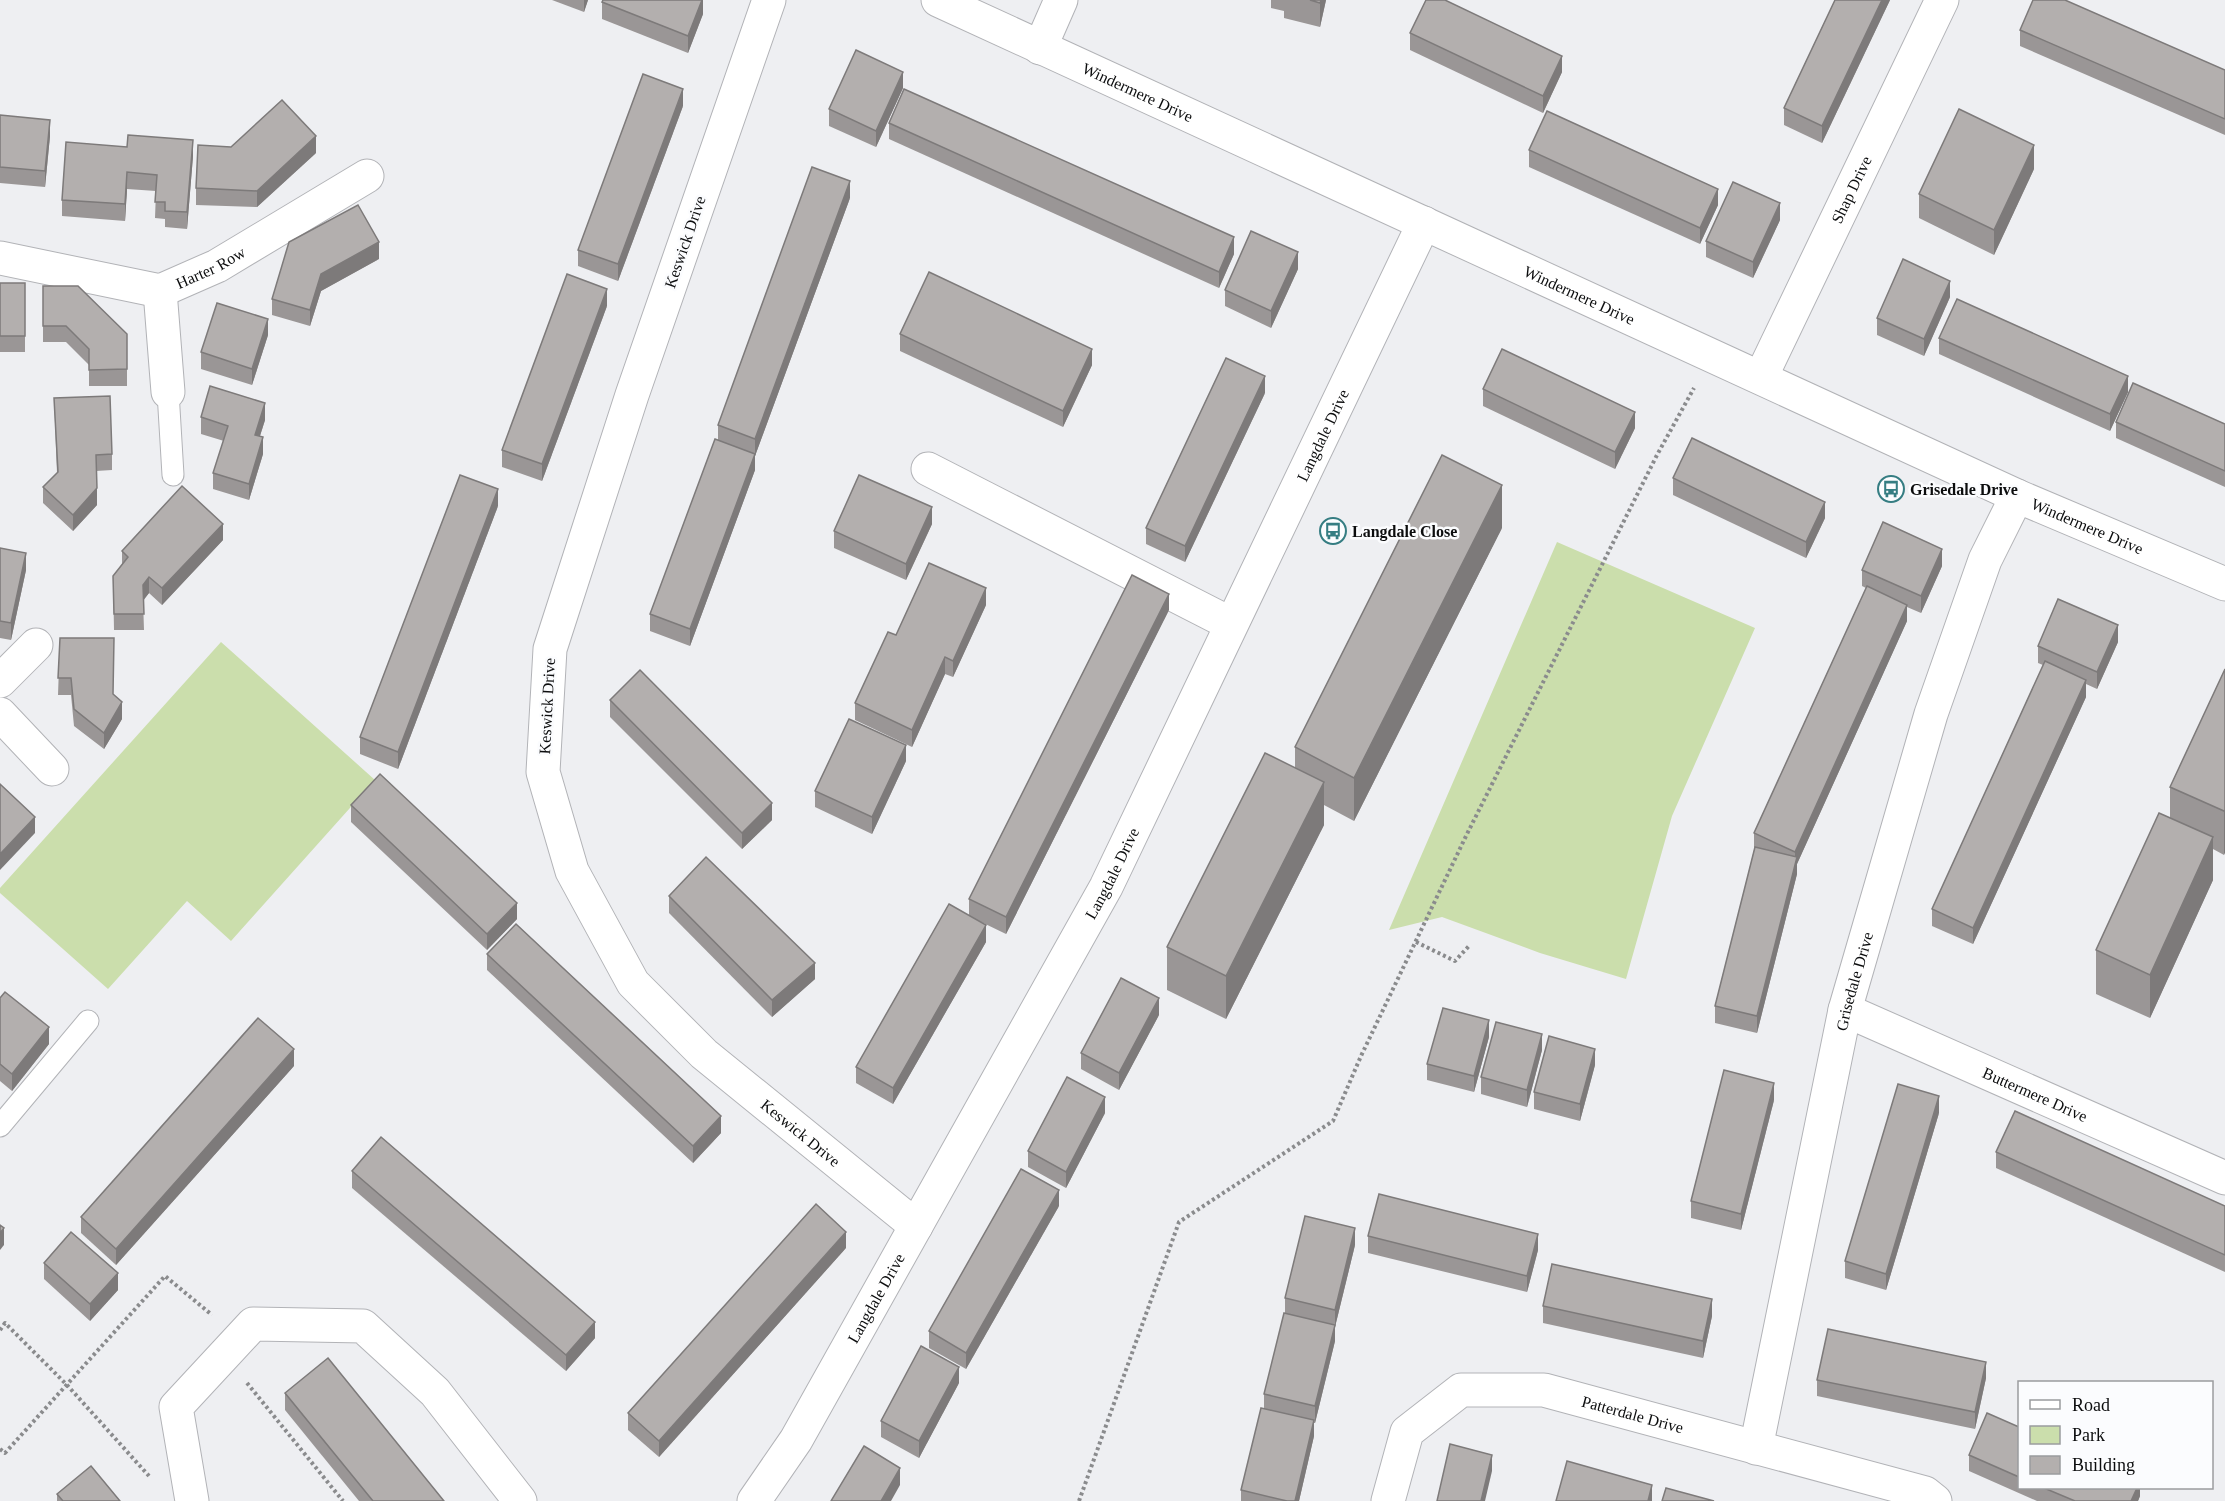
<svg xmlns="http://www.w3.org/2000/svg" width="2225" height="1501" viewBox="0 0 2225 1501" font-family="'Times New Roman',serif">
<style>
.green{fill:#cbdeac}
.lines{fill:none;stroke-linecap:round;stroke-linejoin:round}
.service-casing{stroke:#b2b3b7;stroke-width:23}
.minor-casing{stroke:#b2b3b7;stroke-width:35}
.tertiary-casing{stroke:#b2b3b7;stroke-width:35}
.path{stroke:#8a8b8d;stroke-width:4;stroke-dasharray:3 3;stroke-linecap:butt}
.service{stroke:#fff;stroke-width:21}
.minor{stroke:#fff;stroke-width:33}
.tertiary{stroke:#fff;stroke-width:33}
.wall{fill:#9a9696}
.shaded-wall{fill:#7d7a7a}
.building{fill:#b3afae;stroke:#7d7a7a;stroke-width:1.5}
.labels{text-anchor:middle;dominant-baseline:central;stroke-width:5;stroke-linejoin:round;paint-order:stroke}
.street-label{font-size:16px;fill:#0c0d0e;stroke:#fbfcfe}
.poi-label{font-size:16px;font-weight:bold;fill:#0c0d0e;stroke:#fbfcfe;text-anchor:start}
</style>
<rect width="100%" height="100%" fill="#eeeff2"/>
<g class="green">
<polygon points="1557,542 1755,628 1672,816 1626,979 1540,953 1442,917 1389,930"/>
<polygon points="221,642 375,780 231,941 187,901 108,989 0,893 0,888"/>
</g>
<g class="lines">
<defs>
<g id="service">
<polyline points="168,392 173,475"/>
<polyline points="0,1126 88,1021"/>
</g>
<g id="minor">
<path id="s1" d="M769,0L632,395L550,649L543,772L572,871L633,983L704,1054L916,1226"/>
<polyline points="1040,48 1061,0"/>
<path id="s2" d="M0,258L160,291L217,266L367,176"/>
<polyline points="160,291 168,392"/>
<path id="s3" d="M1761,377L1942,0"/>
<polyline points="928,469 1231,624"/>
<polyline points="0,681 36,645"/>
<polyline points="0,714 52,769"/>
<path id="s4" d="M1845,1010L2225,1178"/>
<path id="s5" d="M1756,1448L1845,1010L1931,714L1985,560L2017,496"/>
<polyline points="192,1501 176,1407 253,1324 363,1326 435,1392 520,1501"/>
<path id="s6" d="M754,1501L796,1440L1106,887L1424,223"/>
<path id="s7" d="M1388,1501L1407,1432L1461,1390H1544L1925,1493L1935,1501"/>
</g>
<g id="tertiary">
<path id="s8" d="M938,0L2017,496L2225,584"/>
</g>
</defs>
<use href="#service" class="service-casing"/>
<use href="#minor" class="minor-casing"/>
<use href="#tertiary" class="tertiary-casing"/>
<g class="path">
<polyline points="1416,942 1455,961 1469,946"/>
<polyline points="0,1330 5,1323 67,1385 149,1476"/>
<polyline points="247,1383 343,1501"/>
<polyline points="0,1449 5,1453 165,1276 212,1315"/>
<polyline points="1079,1501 1179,1222 1333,1121 1361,1056 1466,836 1657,455 1694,388"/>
</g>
<use href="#service" class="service"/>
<use href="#minor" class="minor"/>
<use href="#tertiary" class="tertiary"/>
</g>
<g class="wall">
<polygon points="552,0 588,0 584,12"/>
<polygon points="703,0 703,14 688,53 602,19 602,2"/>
<polygon points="1271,0 1326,0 1320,27 1284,18 1284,11 1271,8"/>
<polygon points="1835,0 1890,0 1822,143 1784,125 1784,108"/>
<polygon points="2020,30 2225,70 2225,135 2020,46"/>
<polygon points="1410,33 1562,72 1543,113 1410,50"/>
<polygon points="903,88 876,147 829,126 829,109"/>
<polygon points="683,106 618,281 578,266 578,250"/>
<polygon points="0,115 50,136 45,187 0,183"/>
<polygon points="889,123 1234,254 1219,288 889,139"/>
<polygon points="66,142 193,156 187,229 165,227 165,219 155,218 156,191 127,189 125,221 62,216 62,200"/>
<polygon points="1529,150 1718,205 1700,244 1529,167"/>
<polygon points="316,153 257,207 196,205 196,188"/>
<polygon points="2034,169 1994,255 1919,218 1919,194"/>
<polygon points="850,198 755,456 755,470 690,646 650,631 650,614 718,440 718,425"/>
<polygon points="1780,220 1753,278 1706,257 1706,241"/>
<polygon points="379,259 321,291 310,326 272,315 272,299"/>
<polygon points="1298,269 1271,328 1225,306 1225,290"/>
<rect x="0" y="283" width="25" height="69"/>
<polygon points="43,286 127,334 127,386 89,386 89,365 66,342 43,342"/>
<polygon points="1950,297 1924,356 1877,335 1877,318"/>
<polygon points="607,306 542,481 502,467 502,450"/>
<polygon points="900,334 1092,365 1063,427 900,351"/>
<polygon points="268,335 252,385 201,369 201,352"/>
<polygon points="1939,338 2128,392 2110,431 1939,354"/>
<polygon points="1483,389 1635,428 1615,469 1483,406"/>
<polygon points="1265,393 1185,562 1146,544 1146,528"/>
<polygon points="54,398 112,454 112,470 96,471 97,505 73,531 43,503 43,487 57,473"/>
<polygon points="201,417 265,420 260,436 263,454 249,500 213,489 213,473 224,441 201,434"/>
<polygon points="2116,422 2225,424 2225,487 2116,438"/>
<polygon points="1673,478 1825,518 1806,558 1673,495"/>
<polygon points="498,506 398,769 360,754 360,737"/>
<polygon points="932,524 906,580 834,548 834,531"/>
<polygon points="1502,528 1354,821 1324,805 1324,825 1226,1019 1167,990 1167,947 1295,768 1295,747"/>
<polygon points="223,540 162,605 149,593 143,600 144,630 114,630 113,576 122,565 122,551"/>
<polygon points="0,548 26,570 11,640 0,638"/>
<polygon points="1942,566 1921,613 1907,607 1907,621 1797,864 1797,874 1757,1033 1715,1023 1715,1006 1754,850 1754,833 1866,588 1862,586 1862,570"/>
<polygon points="986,605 953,677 945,674 912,747 855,720 855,703 896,635"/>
<polygon points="1169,610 1006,934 975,919 986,942 893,1104 856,1083 856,1067 969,916 969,899"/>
<polygon points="60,638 113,694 122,719 104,749 74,726 71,695 58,695"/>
<polygon points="2118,642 2097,689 2086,684 2086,697 1973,944 1932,926 1932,909 2043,665 2038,663 2038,646"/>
<polygon points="2225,669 2224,855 2213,849 2213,880 2150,1018 2096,994 2096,950 2170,818 2170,787"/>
<polygon points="610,700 772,820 742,849 610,717"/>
<polygon points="906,761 872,834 815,807 815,791"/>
<polygon points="351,805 517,919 487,950 351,822"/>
<polygon points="669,896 815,979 772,1017 669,913"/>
<polygon points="487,954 721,1133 693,1163 487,970"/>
<polygon points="0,998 49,1044 12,1091 0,1081"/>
<polygon points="1159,1015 1119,1090 1081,1069 1081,1053"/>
<polygon points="1489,1037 1474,1092 1427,1080 1427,1064"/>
<polygon points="1542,1050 1527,1107 1481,1094 1481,1077"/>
<polygon points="1595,1065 1580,1121 1534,1109 1534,1092"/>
<polygon points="294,1066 116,1265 81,1233 81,1217"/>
<polygon points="1774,1100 1741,1230 1691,1218 1691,1201"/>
<polygon points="1105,1113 1066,1188 1028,1167 1028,1151"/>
<polygon points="1939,1113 1886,1290 1845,1278 1845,1261"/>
<polygon points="1996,1152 2225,1206 2225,1272 1996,1168"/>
<polygon points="352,1171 595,1338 566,1371 352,1188"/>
<polygon points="1059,1206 966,1369 929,1348 929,1331"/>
<polygon points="1368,1236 1538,1250 1527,1292 1368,1253"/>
<polygon points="1355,1245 1335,1327 1335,1326 1335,1341 1315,1423 1314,1423 1314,1436 1299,1501 1241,1501 1241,1490 1264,1408 1264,1394 1285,1313 1285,1298"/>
<polygon points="846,1248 659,1457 628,1430 628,1413"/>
<polygon points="44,1263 118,1290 90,1321 44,1279"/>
<polygon points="1543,1306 1712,1316 1703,1358 1543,1323"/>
<polygon points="1986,1378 1975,1429 1817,1396 1817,1380"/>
<polygon points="959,1383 919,1458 881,1437 881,1421"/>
<polygon points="285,1393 444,1501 359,1501 285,1410"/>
<polygon points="2019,1427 2019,1488 2140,1488 2140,1496 2138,1501 2037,1501 1969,1471 1969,1455"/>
<polygon points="57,1494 120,1501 57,1501"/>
</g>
<g class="shaded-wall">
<polygon points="584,0 588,0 584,12"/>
<polygon points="702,0 703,0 703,14 688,53 688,36"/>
<polygon points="1321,0 1326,0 1320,27 1320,3"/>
<polygon points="1882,0 1890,0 1822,143 1822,126"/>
<polygon points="1562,56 1562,72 1543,113 1543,96"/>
<polygon points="903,72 903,88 876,147 876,131"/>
<polygon points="683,89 683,106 618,281 618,264"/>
<polygon points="50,120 50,136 45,187 45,171"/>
<polygon points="316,136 316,153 257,207 257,191"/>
<polygon points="193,140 193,156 187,229 187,212"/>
<polygon points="2034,145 2034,169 1994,255 1994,230"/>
<polygon points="127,172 127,189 125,221 125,204"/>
<polygon points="850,181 850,198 755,456 755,470 690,646 690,629 755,454 755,439"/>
<polygon points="1718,189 1718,205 1700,244 1700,228"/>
<polygon points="1780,203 1780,220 1753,278 1753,262"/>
<polygon points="1234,237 1234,254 1219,288 1219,272"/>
<polygon points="379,242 379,259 321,291 310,326 310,310 321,274"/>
<polygon points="1298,252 1298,269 1271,328 1271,311"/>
<polygon points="1950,281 1950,297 1924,356 1924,339"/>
<polygon points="607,289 607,306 542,481 542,464"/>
<polygon points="268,319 268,335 252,385 252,369"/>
<polygon points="1092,349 1092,365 1063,427 1063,411"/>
<polygon points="1265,376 1265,393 1185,562 1185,546"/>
<polygon points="2128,376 2128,392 2110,431 2110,414"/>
<polygon points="265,403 265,420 255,451 255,435"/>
<polygon points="1635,412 1635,428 1615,469 1615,452"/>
<polygon points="263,437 263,454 249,500 249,484"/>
<polygon points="1502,485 1502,528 1354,821 1354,778"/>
<polygon points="97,488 97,505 73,531 73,515"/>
<polygon points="498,489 498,506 398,769 398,752"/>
<polygon points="1825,502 1825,518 1806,558 1806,542"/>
<polygon points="932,507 932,524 906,580 906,564"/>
<polygon points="223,524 223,540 162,605 162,588"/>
<polygon points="1942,549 1942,566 1921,613 1921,596"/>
<polygon points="26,553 26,570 11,640 11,623"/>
<polygon points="149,577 149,593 143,601 143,585"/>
<polygon points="986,588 986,605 953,677 953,661"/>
<polygon points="1169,594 1169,610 1006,934 1006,917"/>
<polygon points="1907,605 1907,621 1797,864 1797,874 1757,1033 1757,1016 1795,865 1795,852"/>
<polygon points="2118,625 2118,642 2097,689 2097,672"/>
<polygon points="945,657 945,674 912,747 912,730"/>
<polygon points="2086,680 2086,697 1973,944 1973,928"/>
<polygon points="122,702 122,719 104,749 104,733"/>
<polygon points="906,745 906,761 872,834 872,817"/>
<polygon points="1324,782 1324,825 1226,1019 1226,976"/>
<polygon points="772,803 772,820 742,849 742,833"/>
<polygon points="2225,810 2225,853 2224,855 2224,811"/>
<polygon points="35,817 35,833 0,870 0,854"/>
<polygon points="2213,837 2213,880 2150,1018 2150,975"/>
<polygon points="517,903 517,919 487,950 487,934"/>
<polygon points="986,925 986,942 893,1104 893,1088"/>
<polygon points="815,963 815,979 772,1017 772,1000"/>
<polygon points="1159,998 1159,1015 1119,1090 1119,1073"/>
<polygon points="1489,1020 1489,1037 1474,1092 1474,1076"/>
<polygon points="49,1027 49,1044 12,1091 12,1074"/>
<polygon points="1542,1034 1542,1050 1527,1107 1527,1090"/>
<polygon points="294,1049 294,1066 116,1265 116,1249"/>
<polygon points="1595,1049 1595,1065 1580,1121 1580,1104"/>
<polygon points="1774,1083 1774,1100 1741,1230 1741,1214"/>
<polygon points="1939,1096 1939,1113 1886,1290 1886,1274"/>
<polygon points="1105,1097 1105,1113 1066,1188 1066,1172"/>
<polygon points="721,1116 721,1133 693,1163 693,1146"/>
<polygon points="1059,1190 1059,1206 966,1369 966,1353"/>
<polygon points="4,1228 4,1245 0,1250 0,1233"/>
<polygon points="1355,1228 1355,1245 1335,1327 1335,1310"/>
<polygon points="846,1232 846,1248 659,1457 659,1441"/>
<polygon points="1538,1234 1538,1250 1527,1292 1527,1276"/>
<polygon points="118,1273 118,1290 90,1321 90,1304"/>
<polygon points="1712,1299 1712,1316 1703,1358 1703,1341"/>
<polygon points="595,1322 595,1338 566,1371 566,1355"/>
<polygon points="1335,1325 1335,1341 1315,1423 1315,1406"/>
<polygon points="1986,1362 1986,1378 1975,1429 1975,1412"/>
<polygon points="959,1367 959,1383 919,1458 919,1441"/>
<polygon points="1314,1420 1314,1436 1299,1501 1295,1501"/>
<polygon points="1492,1455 1492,1471 1485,1501 1481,1501"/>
<polygon points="900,1468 900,1485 891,1501 881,1501"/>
<polygon points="1652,1485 1652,1501 1648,1501"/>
<polygon points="2137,1488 2140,1488 2140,1496 2138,1501 2131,1501"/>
</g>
<g class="building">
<polygon points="603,0 702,0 688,36 602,2"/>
<polygon points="1310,0 1321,0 1320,3"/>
<polygon points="1426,0 1445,0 1562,56 1543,96 1410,33"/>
<polygon points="1835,0 1882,0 1822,126 1784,108"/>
<polygon points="2033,0 2065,0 2225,70 2225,119 2020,30"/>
<polygon points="856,50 903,72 876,131 829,109"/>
<polygon points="643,74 683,89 618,264 578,250"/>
<polygon points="904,89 1234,237 1219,272 889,123"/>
<polygon points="282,100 316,136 257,191 196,188 198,145 231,147"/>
<polygon points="1959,109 2034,145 1994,230 1919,194"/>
<polygon points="1547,111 1718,189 1700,228 1529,150"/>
<polygon points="0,115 50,120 45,171 0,167"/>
<polygon points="128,135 193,140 187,212 165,211 165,202 155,202 157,175 127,172 125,204 62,200 66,142 127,147"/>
<polygon points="812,167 850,181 755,439 718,425"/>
<polygon points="1733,182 1780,203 1753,262 1706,241"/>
<polygon points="358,205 379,242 321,274 310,310 272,299 289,242"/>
<polygon points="1251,231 1298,252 1271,311 1225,290"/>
<polygon points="1903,259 1950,281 1924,339 1877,318"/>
<polygon points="929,272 1092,349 1063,411 900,334"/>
<polygon points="567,274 607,289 542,464 502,450"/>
<rect x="0" y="283" width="25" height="53"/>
<polygon points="43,286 78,286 127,334 127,369 89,370 89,349 66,326 43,326"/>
<polygon points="1957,299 2128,376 2110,414 1939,338"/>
<polygon points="217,303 268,319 252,369 201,352"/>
<polygon points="1502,349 1635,412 1615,452 1483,389"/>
<polygon points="1226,358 1265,376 1185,546 1146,528"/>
<polygon points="2133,383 2225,424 2225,471 2116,422"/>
<polygon points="210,386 265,403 255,435 263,437 249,484 213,473 228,426 201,417"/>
<polygon points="110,396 112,454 96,455 97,488 73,515 43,487 58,472 54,398"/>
<polygon points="1692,438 1825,502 1806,542 1673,478"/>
<polygon points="715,439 755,454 690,629 650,614"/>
<polygon points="1442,455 1502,485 1354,778 1295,747"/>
<polygon points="460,475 498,489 398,752 360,737"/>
<polygon points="859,475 932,507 906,564 834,531"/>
<polygon points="182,486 223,524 162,588 149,577 143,585 144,614 114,614 113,576 128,557 122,551"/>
<polygon points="1883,522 1942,549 1921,596 1862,570"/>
<polygon points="0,548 26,553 11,623 0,621"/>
<polygon points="929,563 986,588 953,661 945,657 912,730 855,703 888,632 896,635"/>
<polygon points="1132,575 1169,594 1006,917 969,899"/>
<polygon points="1867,586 1907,605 1795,852 1754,833"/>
<polygon points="2058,599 2118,625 2097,672 2038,646"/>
<polygon points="60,638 114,638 113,694 122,702 104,733 74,709 71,678 58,678"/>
<polygon points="2045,661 2086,680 1973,928 1932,909"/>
<polygon points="2225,669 2225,810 2224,811 2170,787"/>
<polygon points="640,670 772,803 742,833 610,700"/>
<polygon points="849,719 906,745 872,817 815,791"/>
<polygon points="1265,753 1324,782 1226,976 1167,947"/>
<polygon points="380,774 517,903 487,934 351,805"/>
<polygon points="0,784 35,817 0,854"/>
<polygon points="2159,813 2213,837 2150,975 2096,950"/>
<polygon points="1755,847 1797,857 1757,1016 1715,1006"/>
<polygon points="706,857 815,963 772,1000 669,896"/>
<polygon points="949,904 986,925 893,1088 856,1067"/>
<polygon points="516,924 721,1116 693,1146 487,954"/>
<polygon points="1121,978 1159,998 1119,1073 1081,1053"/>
<polygon points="5,992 49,1027 12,1074 0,1064 0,998"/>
<polygon points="1443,1008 1489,1020 1474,1076 1427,1064"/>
<polygon points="258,1018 294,1049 116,1249 81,1217"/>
<polygon points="1496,1022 1542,1034 1527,1090 1481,1077"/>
<polygon points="1549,1036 1595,1049 1580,1104 1534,1092"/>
<polygon points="1724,1070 1774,1083 1741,1214 1691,1201"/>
<polygon points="1067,1077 1105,1097 1066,1172 1028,1151"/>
<polygon points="1898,1084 1939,1096 1886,1274 1845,1261"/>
<polygon points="2015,1111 2225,1206 2225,1255 1996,1152"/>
<polygon points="381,1137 595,1322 566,1355 352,1171"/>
<polygon points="1021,1169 1059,1190 966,1353 929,1331"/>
<polygon points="1379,1194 1538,1234 1527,1276 1368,1236"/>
<polygon points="816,1204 846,1232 659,1441 628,1413"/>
<polygon points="1305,1216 1355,1228 1335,1310 1285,1298"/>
<polygon points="0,1225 4,1228 0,1233"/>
<polygon points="71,1232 118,1273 90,1304 44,1263"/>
<polygon points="1552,1264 1712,1299 1703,1341 1543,1306"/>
<polygon points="1284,1313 1335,1325 1315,1406 1264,1394"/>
<polygon points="1828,1329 1986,1362 1975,1412 1817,1380"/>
<polygon points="921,1346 959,1367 919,1441 881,1421"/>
<polygon points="328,1358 444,1501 373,1501 285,1393"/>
<polygon points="1261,1408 1314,1420 1295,1501 1287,1501 1241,1490"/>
<polygon points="1987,1413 2019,1427 2019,1477 1969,1455"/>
<polygon points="1450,1444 1492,1455 1481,1501 1437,1501"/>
<polygon points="864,1446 900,1468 881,1501 831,1501"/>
<polygon points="1567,1461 1652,1485 1648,1501 1556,1501"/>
<polygon points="91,1466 120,1501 63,1501 57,1494"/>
<polygon points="1666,1488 1714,1501 1662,1501"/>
<polygon points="2044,1488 2137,1488 2131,1501 2075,1501"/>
</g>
<defs>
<symbol id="bus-ring" viewBox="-11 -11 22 22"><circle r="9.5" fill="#fbfcfe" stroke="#357d82" stroke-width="1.5"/><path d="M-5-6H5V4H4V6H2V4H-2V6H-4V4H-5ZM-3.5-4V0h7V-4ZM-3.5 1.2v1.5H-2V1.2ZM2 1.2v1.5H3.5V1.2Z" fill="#357d82"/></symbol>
</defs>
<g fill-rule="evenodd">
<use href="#bus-ring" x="1876" y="474" width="30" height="30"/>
<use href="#bus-ring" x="1318" y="516" width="30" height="30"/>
</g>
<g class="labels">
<g class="street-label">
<text stroke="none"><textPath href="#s8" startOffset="220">Windermere Drive</textPath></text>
<text stroke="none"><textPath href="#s3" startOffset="208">Shap Drive</textPath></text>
<text transform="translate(685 242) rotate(-71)">Keswick Drive</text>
<text stroke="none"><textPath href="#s2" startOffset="219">Harter Row</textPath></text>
<text stroke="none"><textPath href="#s8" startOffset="706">Windermere Drive</textPath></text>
<text stroke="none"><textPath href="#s6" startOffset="1209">Langdale Drive</textPath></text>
<text stroke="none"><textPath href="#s8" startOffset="1264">Windermere Drive</textPath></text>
<text transform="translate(547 706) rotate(-87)">Keswick Drive</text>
<text stroke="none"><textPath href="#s6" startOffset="723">Langdale Drive</textPath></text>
<text stroke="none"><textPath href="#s5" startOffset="477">Grisedale Drive</textPath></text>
<text stroke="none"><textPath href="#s4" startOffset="208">Buttermere Drive</textPath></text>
<text stroke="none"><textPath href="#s1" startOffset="1264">Keswick Drive</textPath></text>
<text stroke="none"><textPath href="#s6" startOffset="237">Langdale Drive</textPath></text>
<text stroke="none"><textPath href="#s7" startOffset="315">Patterdale Drive</textPath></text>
</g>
<g class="poi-label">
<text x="1910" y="489">Grisedale Drive</text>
<text x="1352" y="531">Langdale Close</text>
</g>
</g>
<rect x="2018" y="1381" width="195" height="108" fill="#fbfcfe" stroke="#9b9c9e" stroke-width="1.5"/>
<rect x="2030" y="1400" width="30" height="9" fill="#ffffff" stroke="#9b9c9e" stroke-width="1.5"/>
<text x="2072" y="1411" font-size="18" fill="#0c0d0e">Road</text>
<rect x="2030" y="1426" width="30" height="18" fill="#cbdeac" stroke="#9b9c9e" stroke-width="1.5"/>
<text x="2072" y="1441" font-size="18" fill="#0c0d0e">Park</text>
<rect x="2030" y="1456" width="30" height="18" fill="#b3afae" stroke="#9b9c9e" stroke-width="1.5"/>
<text x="2072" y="1471" font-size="18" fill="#0c0d0e">Building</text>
</svg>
